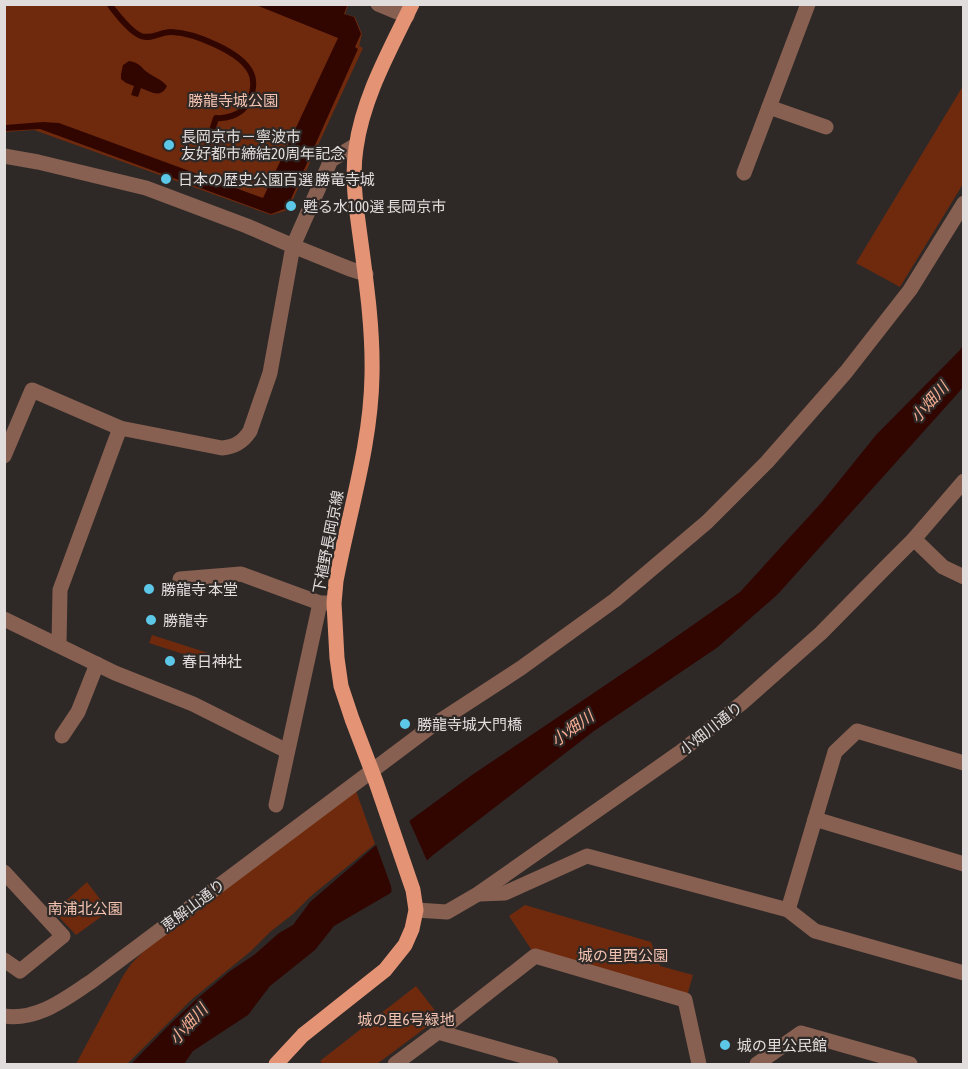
<svg xmlns="http://www.w3.org/2000/svg" width="968" height="1069" viewBox="0 0 968 1069" font-family="'Asap Condensed','Noto Sans JP',sans-serif">
<style>
.green{fill:#6f2a0d}
.water{fill:#320600}
.pier{fill:#2e2927}
.lines{fill:none;stroke-linecap:round;stroke-linejoin:round}
.stream{stroke:#320600;stroke-width:6}
.minor{stroke:#876051;stroke-width:15}
.major{stroke:#e49375;stroke-width:15}
.poi-dot{fill:#5cc7e7;stroke:#2e2927;stroke-width:2}
.labels{text-anchor:middle;dominant-baseline:central;stroke-width:4.5;stroke-linejoin:round;paint-order:stroke}
.park-label{font-size:15px;fill:#f5c3b1;stroke:#2e2927}
.poi-label{font-size:15px;fill:#e0dddc;stroke:#2e2927;text-anchor:start}
.street-label{font-size:15px;fill:#e0dddc;stroke:#2e2927}
.water-label{font-size:16px;font-style:italic;fill:#f5ac92;stroke:#2e2927}
</style>
<rect width="100%" height="100%" fill="#2e2927"/>
<g class="green">
<polygon points="4,5 344,5 348,6 345,14 355,17 362,34 359,46 363,48 288,210 271,215 34,130 5,132"/>
<polygon points="963,86 963,184 900,287 856,263"/>
<polygon points="152,635 211,654 208,662 149,643"/>
<polygon points="356,791 375,844 311,896 293,914 270,932 251,951 191,1000 127,1064 76,1064 123,976 131,964 156,939"/>
<polygon points="87,882 109,911 76,935 60,918 59,907"/>
<polygon points="525,905 651,942 660,966 693,975 687,996 531,949 509,916"/>
<polygon points="416,986 440,1017 377,1064 323,1064 320,1061"/>
</g>
<g class="water">
<polygon points="256,5 342,5 347,6 344,14 354,17 361,34 355,47 358,49 287,208 271,214 40,129 5,131 5,125 43,122 59,123 263,198 338,38"/>
<path d="M129,61C142,63 141,69 150,74C156,78 162,80 167,86C161,99 151,92 141,88L138,97L131,95L134,86L126,83L121,79V74L123,65Z"/>
<polygon points="963,345 963,387 959,392 778,594 718,647 594,731 433,855 389,894 334,926 315,950 270,986 248,1015 193,1051 184,1064 131,1064 170,1024 199,997 230,971 254,955 279,933 293,925 310,902 375,846 472,775 650,655 740,592 822,502 876,435 960,350"/>
</g>
<polygon class="pier" points="408,818 428,863 392,896 391,886 375,842"/>
<g class="lines">
<path class="stream" d="M109,4C117,14 130,32 141,36C153,40 161,31 172,32C194,33 242,52 251,73C256,83 252,99 245,107C239,115 226,119 216,118L205,153"/>
<g class="minor">
<polyline points="378,4 407,16"/>
<polyline points="769,107 826,127"/>
<polyline points="356,145 331,160 293,246 350,269 366,274"/>
<path d="M4,156L38,162L146,188L247,226L293,246L270,373L250,431C243,442 235,447 222,448L120,428L60,590L59,645"/>
<polyline points="744,173 808,4"/>
<polyline points="4,456 32,390 120,428"/>
<polyline points="914,539 943,567 964,577"/>
<polyline points="180,579 241,574 320,603 328,603"/>
<polyline points="4,619 115,673 193,704 287,751"/>
<polyline points="62,736 78,712 97,664"/>
<polyline points="276,805 320,603"/>
<polyline points="815,819 964,864"/>
<polyline points="4,872 63,936 20,971 4,960"/>
<polyline points="479,894 505,893 587,856 788,910 815,931 964,973"/>
<polyline points="416,910 447,912 478,894 679,753 742,703 821,633 889,564 914,539 964,481"/>
<polyline points="788,910 835,752 857,731 964,763"/>
<path d="M4,1016C38,1021 66,998 92,981L429,728L521,668L615,600L707,522L767,462L846,372L910,290L964,203"/>
<polyline points="438,1032 535,956 685,1000 699,1064"/>
<polyline points="395,1064 438,1032 551,1064"/>
<polyline points="757,1064 801,1033 910,1064"/>
</g>
<path class="major" d="M276,1064L303,1035L385,970L405,945L412,929L416,910L413,890L376,782L352,719L341,686L337,658L334,603L336,581C349,512 371,445 372,375C373,331 367,287 361,243C357,212 351,180 356,148C363,97 390,50 412,4"/>
</g>
<g class="poi-dot">
<circle cx="169" cy="145" r="6"/>
<circle cx="166" cy="179" r="6"/>
<circle cx="291" cy="206" r="6"/>
<circle cx="149" cy="589" r="6"/>
<circle cx="151" cy="620" r="6"/>
<circle cx="170" cy="661" r="6"/>
<circle cx="405" cy="724" r="6"/>
<circle cx="725" cy="1045" r="6"/>
</g>
<g class="labels">
<g class="park-label">
<text x="233" y="100">勝龍寺城公園</text>
<text x="85" y="908">南浦北公園</text>
<text x="623" y="955">城の里西公園</text>
<text x="406" y="1019">城の里6号緑地</text>
</g>
<g class="poi-label">
<text x="181" y="136">長岡京市－寧波市<tspan x="181" dy="17">友好都市締結20周年記念</tspan></text>
<text x="178" y="179">日本の歴史公園百選 勝竜寺城</text>
<text x="303" y="206">甦る水100選 長岡京市</text>
<text x="161" y="589">勝龍寺 本堂</text>
<text x="163" y="620">勝龍寺</text>
<text x="182" y="661">春日神社</text>
<text x="417" y="724">勝龍寺城大門橋</text>
<text x="737" y="1045">城の里公民館</text>
</g>
<g class="street-label">
<text transform="translate(328 542) rotate(-79)">下植野長岡京線</text>
<text transform="translate(711 728) rotate(-38)">小畑川通り</text>
<text transform="translate(193 905) rotate(-37)">恵解山通り</text>
</g>
<g class="water-label">
<text transform="translate(929 402) rotate(-48)">小畑川</text>
<text transform="translate(572 728) rotate(-36)">小畑川</text>
<text transform="translate(188 1024) rotate(-48)">小畑川</text>
</g>
</g>
<rect width="968" height="1069" fill="none" stroke="#e0dddc" stroke-width="12"/>
</svg>
